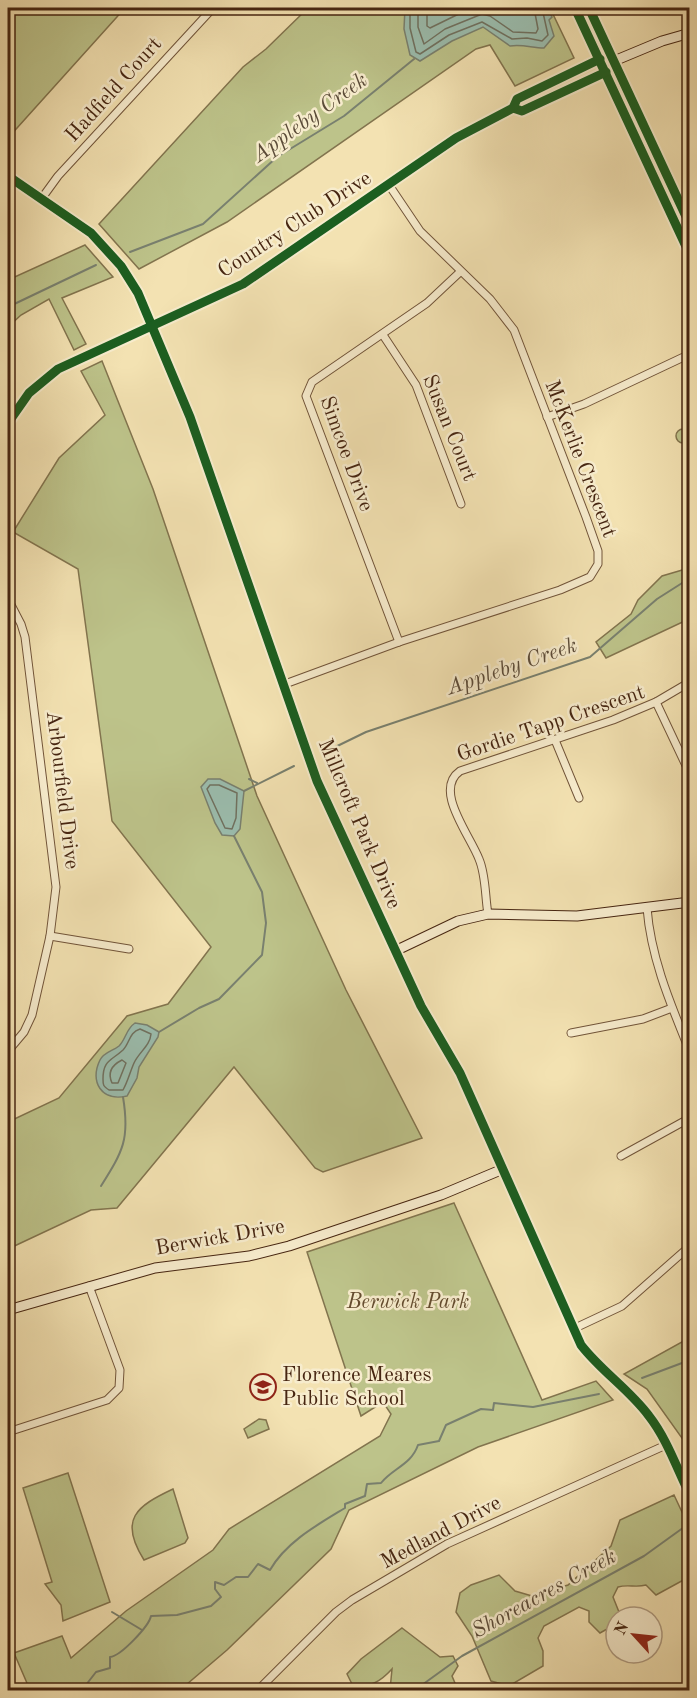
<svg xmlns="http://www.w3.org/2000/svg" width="697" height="1698" viewBox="0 0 697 1698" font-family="'Old Standard TT',serif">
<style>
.green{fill:#bdc38a;stroke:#82744e;stroke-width:1.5}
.water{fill:#9bbdae;stroke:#79806f;stroke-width:1.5}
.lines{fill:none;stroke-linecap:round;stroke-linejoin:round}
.shore{stroke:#707160;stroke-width:1.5}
.stream{stroke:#79806f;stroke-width:2}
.street-casing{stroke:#715439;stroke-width:9}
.secondary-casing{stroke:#462511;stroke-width:11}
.street{stroke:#f7eccd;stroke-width:7}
.secondary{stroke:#f7eccd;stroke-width:9}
.cycleway-casing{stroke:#f7eccd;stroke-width:13}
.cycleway{stroke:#1b5e20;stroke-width:9}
.labels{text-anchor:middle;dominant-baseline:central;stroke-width:5;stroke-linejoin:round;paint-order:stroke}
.street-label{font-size:21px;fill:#462511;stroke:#f7eccd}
.park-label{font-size:21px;font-style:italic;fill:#644c2f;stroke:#f7eccd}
.poi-label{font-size:21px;fill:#462511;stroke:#f7eccd;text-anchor:start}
.water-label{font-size:22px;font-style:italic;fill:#5b4b38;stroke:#f7eccd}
</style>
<rect width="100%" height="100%" fill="#f3e2b2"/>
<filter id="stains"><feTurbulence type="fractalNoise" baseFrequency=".00333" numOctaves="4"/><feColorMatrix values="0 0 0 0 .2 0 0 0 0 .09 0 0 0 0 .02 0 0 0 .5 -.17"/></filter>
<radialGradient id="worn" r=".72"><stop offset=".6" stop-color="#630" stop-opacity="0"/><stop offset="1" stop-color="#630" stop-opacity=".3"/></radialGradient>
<g class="green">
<polygon points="8,8 125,8 8,138"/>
<polygon points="308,8 550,8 574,58 515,86 490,45 476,49 227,222 139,269 99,224 243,67 266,49"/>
<polygon points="85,245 113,277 62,298 86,344 74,350 49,299 21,315 8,327 8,280"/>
<polygon points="102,361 153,489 257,796 346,990 422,1138 323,1172 315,1168 234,1067 117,1208 91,1210 8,1249 8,1122 59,1098 127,1016 168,1004 211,947 112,821 78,569 13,532 59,458 105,415 81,371"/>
<circle cx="683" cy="436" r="7"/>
<polygon points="689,568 689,619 606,658 596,642 631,614 638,600 662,576"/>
<polygon points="454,1203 542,1400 596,1381 613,1400 478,1447 349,1510 331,1549 227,1650 180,1690 30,1690 14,1653 62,1636 71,1658 126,1611 213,1550 229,1529 380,1436 391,1414 383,1402 361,1416 307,1252"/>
<polygon points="689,1338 689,1448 647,1389 624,1374"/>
<polygon points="259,1419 266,1420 269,1429 248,1438 244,1429"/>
<polygon points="68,1473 110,1602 63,1621 61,1605 45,1584 52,1582 23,1488"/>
<path d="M173,1489L188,1538L185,1543L144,1560C118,1519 137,1506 173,1489Z"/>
<path d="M674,1495L689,1527V1577L656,1595L646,1585C636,1588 628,1584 618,1587L613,1597L621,1617H616V1624L600,1633L589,1622V1611L579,1607L544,1626L538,1638L543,1651V1666L509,1686L491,1681L472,1636L456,1612L460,1593L471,1585L499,1575L515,1591L532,1596L568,1585L611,1546L620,1520Z"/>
<path d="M402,1628L440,1657L453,1656L458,1666L452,1676L458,1690H390L392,1669C380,1682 371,1687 353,1686L347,1674L361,1659Z"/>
</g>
<g class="water">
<path d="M405,8H547L552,17L549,20L554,36L544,48C532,48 523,44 510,46L483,27L452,41L420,61L410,55L404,29Z"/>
<polygon points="208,779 220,779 244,791 240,829 234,836 222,835 215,823 201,787"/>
<path d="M135,1023L147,1025L159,1032L158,1037L139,1067L137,1078L127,1096C102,1102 89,1082 100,1060C104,1052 113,1051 119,1046C126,1039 126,1029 135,1023Z"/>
</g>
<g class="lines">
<g class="shore">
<polyline points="410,8 410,28 416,52 420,54 449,35 482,22 512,39 527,38 542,41 548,35 542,8"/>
<polyline points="418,8 418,27 424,44 445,29 482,14 490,16 513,32 536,33 538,29 534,8"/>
<polyline points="427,8 427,26 430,28 471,8"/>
<polygon points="210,785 219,785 237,793 236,818 232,829 225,828 207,789"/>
<path d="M140,1029L151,1034C150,1046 139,1052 134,1063C130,1072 128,1081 123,1090H109C103,1086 103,1085 103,1079C103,1060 111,1061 123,1050C130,1043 129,1032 140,1029Z"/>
<path d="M122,1060L126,1063L118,1083H112C107,1072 112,1065 122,1060Z"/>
</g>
<g class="stream">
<polyline points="548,11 553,8"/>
<polyline points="130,252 203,224 277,157 344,116 414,59"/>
<polyline points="8,307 96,265"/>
<polyline points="325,752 366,732 590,657 657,599 690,578"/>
<polyline points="249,779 257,783"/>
<polyline points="244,791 294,766"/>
<polyline points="159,1032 199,1008 219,999 262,955 266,923 262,892 234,836"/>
<path d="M101,1186C123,1151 130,1139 123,1097"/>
<polyline points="642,1378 690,1360"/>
<polyline points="112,1612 142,1630"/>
<path d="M82,1690L96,1672L110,1668V1657C121,1656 149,1626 151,1616L177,1615L211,1606L221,1597L215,1589V1582L224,1585L236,1577H248L258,1564L270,1570C286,1542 317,1525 345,1508V1504L365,1496L367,1484L381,1483C393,1468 411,1465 418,1445L439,1441L446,1425L481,1409L493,1410L494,1403L533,1407L599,1394"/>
<polyline points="415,1690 462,1656 644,1556 687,1525"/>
</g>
<defs>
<g id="street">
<polyline points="42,198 58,176 213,8"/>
<polyline points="383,335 416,385 461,504"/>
<polyline points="547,417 584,404 690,354"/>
<polyline points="8,599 21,624 25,637 56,887 50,936 32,1015 24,1032 8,1051"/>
<polyline points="399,642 306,396 312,382 427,303 460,272"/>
<polyline points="285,684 399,642 560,590 590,577 598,564 598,551 586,517 514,330 490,299 420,231 389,185"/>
<polyline points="656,702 690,682"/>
<polyline points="555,740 579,798"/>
<path d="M647,908C651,959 671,1005 690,1052"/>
<path d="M488,914C485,897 486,875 479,859C470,835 433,790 460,771L613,720L656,702L690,774"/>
<polyline points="50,936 129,949"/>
<polyline points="571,1033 643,1019 672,1008"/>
<polyline points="621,1156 690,1118"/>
<polyline points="573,1329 622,1306 690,1246"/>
<polyline points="8,1432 107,1400 119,1388 120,1370 89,1286"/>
<polyline points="258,1690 336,1612 352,1600 447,1544 666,1445"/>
</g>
<g id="secondary">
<polyline points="575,8 690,255"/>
<polyline points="589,8 690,225"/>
<polyline points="608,60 614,61 662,41 690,33"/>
<polyline points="513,108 522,111 606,72"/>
<path d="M8,176L91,233L121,266L138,293L190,417L317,781L421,1006L460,1073L581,1345C601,1371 630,1390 649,1416C667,1439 677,1469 690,1495"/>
<polyline points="8,423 29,393 58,369 243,284 456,138 513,108 517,99 600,59"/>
<polyline points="395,951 458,921 488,914 577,916 690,902"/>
<polyline points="8,1310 155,1268 249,1256 289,1246 441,1195 503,1169"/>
</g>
</defs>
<use href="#street" class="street-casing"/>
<use href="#secondary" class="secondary-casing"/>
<use href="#street" class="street"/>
<use href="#secondary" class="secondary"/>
<defs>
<g id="cycleway">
<polyline points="575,8 690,255"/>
<polyline points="589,8 690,225"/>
<polyline points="513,108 522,111 606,72"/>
<path d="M8,176L91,233L121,266L138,293L190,417L317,781L421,1006L460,1073L581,1345C601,1371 630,1390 649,1416C667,1439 677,1469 690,1495"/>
<polyline points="8,423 29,393 58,369 243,284 456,138 513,108 517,99 600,59"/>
</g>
</defs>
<use href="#cycleway" class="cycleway-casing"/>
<use href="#cycleway" class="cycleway"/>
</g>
<defs>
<symbol id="school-ring" viewBox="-11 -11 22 22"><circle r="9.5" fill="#f7eccd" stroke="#8f2418" stroke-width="1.5"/><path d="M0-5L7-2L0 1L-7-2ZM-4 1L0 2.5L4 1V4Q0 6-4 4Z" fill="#8f2418"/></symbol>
</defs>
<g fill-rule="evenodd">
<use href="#school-ring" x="248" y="1372" width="30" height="30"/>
</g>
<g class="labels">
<g class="street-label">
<text transform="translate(114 90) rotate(-48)">Hadfield Court</text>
<text transform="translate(295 225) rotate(-33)">Country Club Drive</text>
<text transform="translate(449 428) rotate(68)">Susan Court</text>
<text transform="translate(346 454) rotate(70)">Simcoe Drive</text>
<text transform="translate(580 459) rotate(69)">McKerlie Crescent</text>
<text transform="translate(551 724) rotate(-19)">Gordie Tapp Crescent</text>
<text transform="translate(62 790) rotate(83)">Arbourfield Drive</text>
<text transform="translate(359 824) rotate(67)">Millcroft Park Drive</text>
<text transform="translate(220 1238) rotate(-10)">Berwick Drive</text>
<text transform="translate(441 1533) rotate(-28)">Medland Drive</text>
</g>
<g class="park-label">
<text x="408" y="1302">Berwick Park</text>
</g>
<g class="poi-label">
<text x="282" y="1375">Florence Meares<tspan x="282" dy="24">Public School</tspan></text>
</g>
<g class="water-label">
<text transform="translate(310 118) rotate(-36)">Appleby Creek</text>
<text transform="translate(512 667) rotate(-19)">Appleby Creek</text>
<text transform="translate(544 1594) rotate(-29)">Shoreacres Creek</text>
</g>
</g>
<rect width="697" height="1698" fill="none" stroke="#f3e2b2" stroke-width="30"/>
<rect x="9" y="9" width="679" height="1680" fill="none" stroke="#462511" stroke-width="3"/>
<rect x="15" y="15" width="667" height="1668" fill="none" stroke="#462511" stroke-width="1.5"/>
<g transform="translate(634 1635) rotate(297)"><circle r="28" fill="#f7eccd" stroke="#b09c82" stroke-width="1.5"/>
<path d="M0-4.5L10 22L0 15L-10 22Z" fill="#8f2418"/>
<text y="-9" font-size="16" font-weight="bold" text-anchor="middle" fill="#462511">N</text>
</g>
<rect width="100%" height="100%" filter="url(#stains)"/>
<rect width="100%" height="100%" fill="url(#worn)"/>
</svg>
